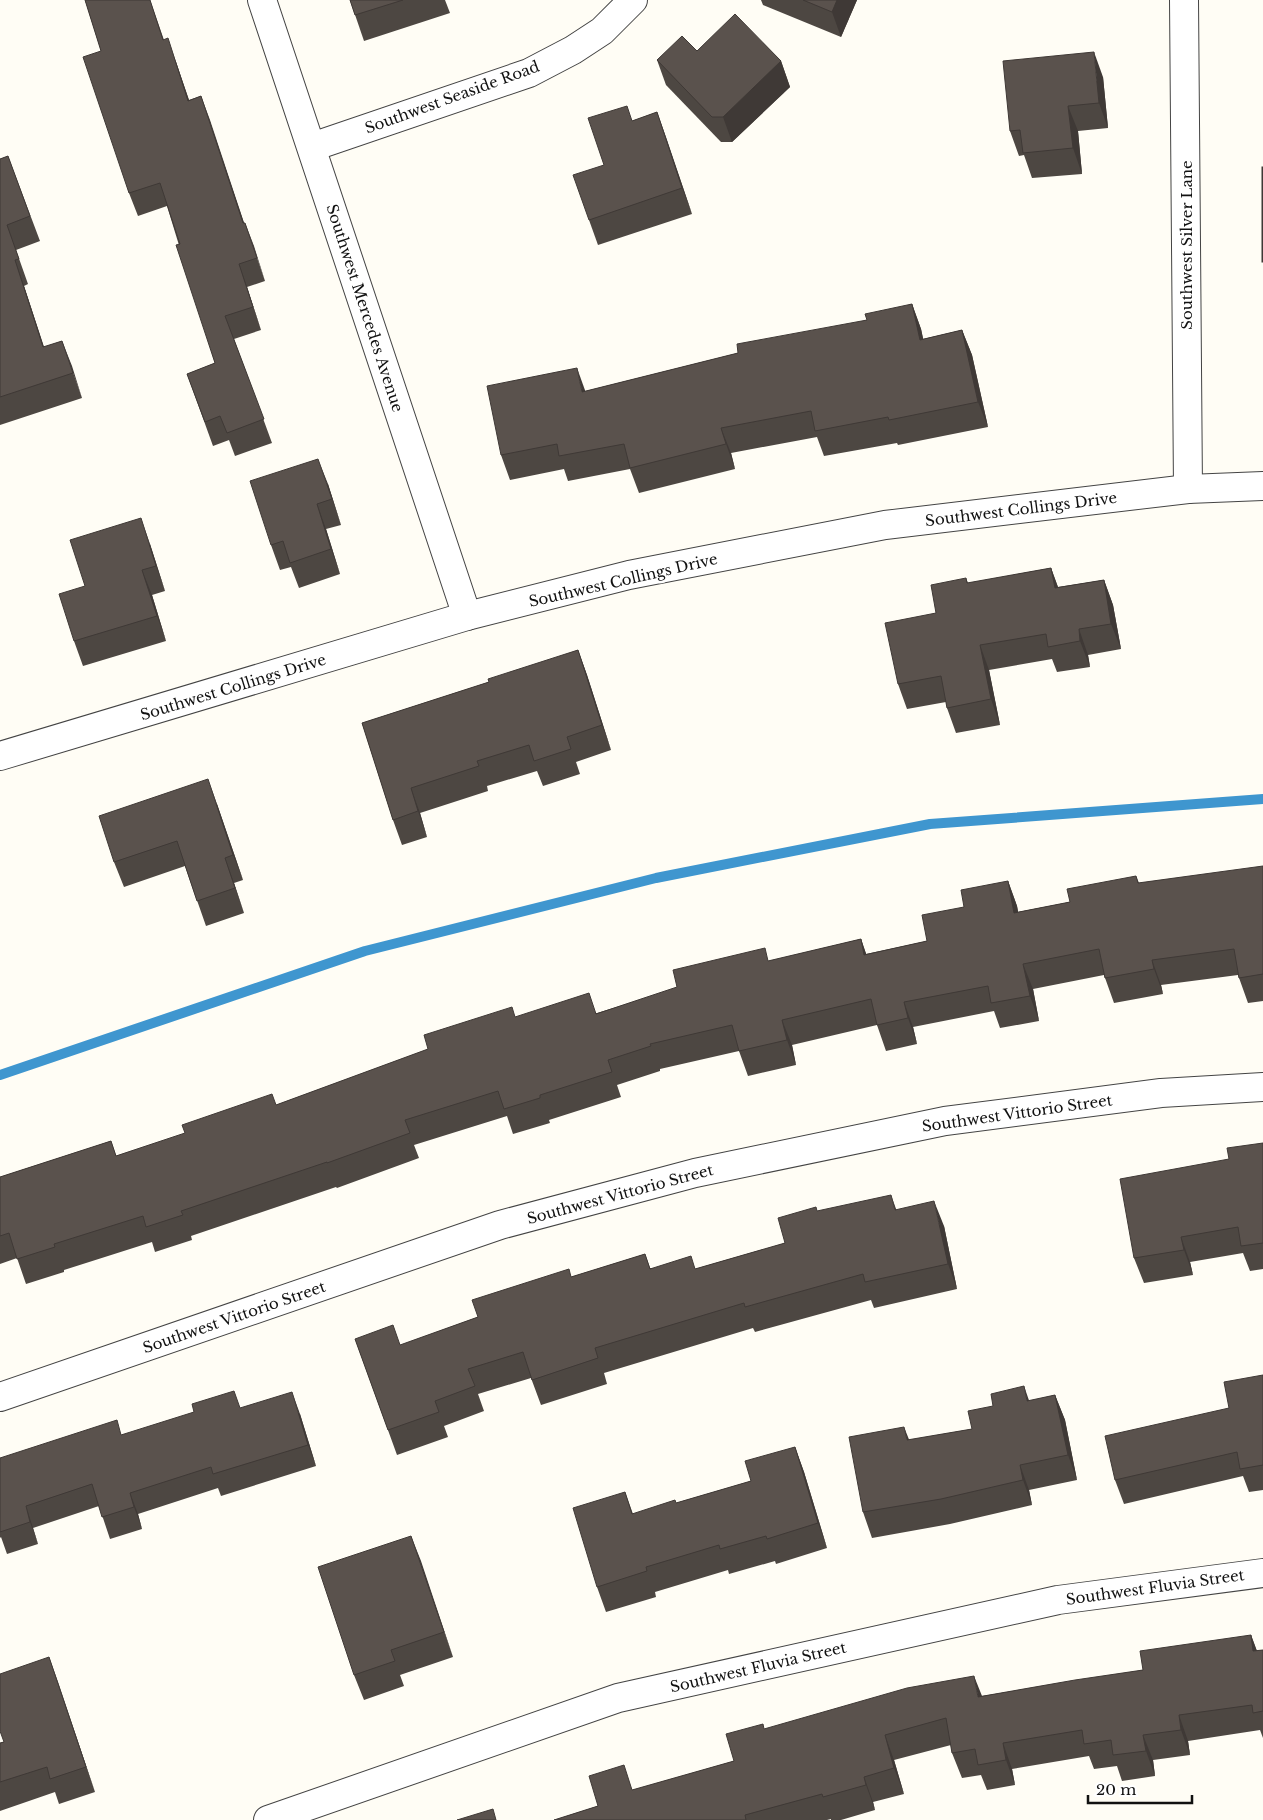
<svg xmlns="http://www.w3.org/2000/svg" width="1263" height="1820" viewBox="0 0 1263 1820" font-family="'Libre Baskerville',serif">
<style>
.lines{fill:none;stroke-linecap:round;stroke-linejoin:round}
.stream{stroke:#3f96cf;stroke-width:10}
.minor-casing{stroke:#444;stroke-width:30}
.minor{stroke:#fff;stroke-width:28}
.wall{fill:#4d4742}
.shaded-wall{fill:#3f3936}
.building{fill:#5a524d;stroke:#3f3936}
.labels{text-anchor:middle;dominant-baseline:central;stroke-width:5;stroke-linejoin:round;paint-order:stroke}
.street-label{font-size:15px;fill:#111;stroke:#fff}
</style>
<rect width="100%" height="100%" fill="#fffdf5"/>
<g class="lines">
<polyline class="stream" points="0,1075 365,951 656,878 930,824 1263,799"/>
<defs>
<g id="minor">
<polyline points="262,0 467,616"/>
<polyline points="1184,0 1188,489"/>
<polyline points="312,147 529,73 573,50 602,31 633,0"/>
<polyline points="0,756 467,616 629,575 885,525 1188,489 1263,486"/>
<polyline points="0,1397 500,1225 695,1173 945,1121 1161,1093 1263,1087"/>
<polyline points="268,1820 618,1698 1058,1600 1263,1573"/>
</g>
</defs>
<use href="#minor" class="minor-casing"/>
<use href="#minor" class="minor"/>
</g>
<g class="wall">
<polygon points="85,0 150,0 164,40 176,62 189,100 201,96 244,223 245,223 265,281 247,287 261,330 234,339 272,443 235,456 229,440 213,446 187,374 215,363 167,206 138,216 129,193 101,51"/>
<polygon points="350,0 445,0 450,13 364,41"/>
<polygon points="761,0 857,0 841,37 763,5"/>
<polygon points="697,51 781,61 790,87 732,142 721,142 666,85 657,60"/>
<polygon points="1103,77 1108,128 1078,131 1082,174 1032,178 1024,155 1019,156 1010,131"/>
<polygon points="657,112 692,214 598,245 589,220 604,165 632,121"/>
<polygon points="8,156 40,241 16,250 28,284 24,286 44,347 62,341 82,398 0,425 0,159"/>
<polygon points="912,304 921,329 923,339 962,330 972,355 988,427 898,445 897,443 824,456 817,437 731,453 735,469 639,493 630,469 568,481 564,469 510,480 501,455 586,391 738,353 867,320"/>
<polygon points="328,484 341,525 326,529 340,574 299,588 291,567 280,570 271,545"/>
<polygon points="150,544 165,591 152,595 166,641 83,666 74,641 85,586"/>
<polygon points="1051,568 1058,587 1104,580 1113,605 1121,649 1088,655 1090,667 1057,672 1052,659 989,670 1000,725 956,733 947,708 946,702 907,709 898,684 936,613 966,578 968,583"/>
<polygon points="578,650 587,675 611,750 576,762 580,774 543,786 537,771 487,786 488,791 420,813 427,837 402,845 393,820 362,723 489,682"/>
<polygon points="217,804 243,880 234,883 244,913 206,926 185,866 124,887 114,862"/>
<polygon points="1263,867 1263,1001 1248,1003 1238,975 1161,985 1163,994 1114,1003 1104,975 1033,989 1039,1021 1000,1028 994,1011 913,1027 917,1044 886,1051 877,1025 792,1045 796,1065 748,1076 739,1051 660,1069 660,1071 617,1085 621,1097 549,1120 550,1123 513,1134 507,1116 414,1145 419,1158 337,1188 336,1187 191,1236 192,1240 155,1252 152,1242 64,1270 64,1272 26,1284 17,1258 0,1264 0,1177 111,1141 116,1156 276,1105 516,1017 597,1013 769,961 861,939 866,954 927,941 964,907 1008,881 1017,906 1018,912 1070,902 1136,876 1139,883"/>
<polygon points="1263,1143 1263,1269 1250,1271 1243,1253 1190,1262 1193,1275 1144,1283 1134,1258 1229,1159"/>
<polygon points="897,1210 944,1226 957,1289 874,1308 871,1300 755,1332 753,1328 604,1373 607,1384 541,1405 531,1378 478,1394 484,1411 444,1426 448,1437 397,1455 355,1339 401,1345 478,1317 571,1277 645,1254 650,1268 695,1269 785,1243 817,1211"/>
<polygon points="1263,1375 1263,1490 1249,1492 1243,1476 1124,1504 1115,1480 1229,1408"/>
<polygon points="1055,1395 1065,1420 1077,1480 1029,1490 1032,1505 950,1524 872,1538 863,1512 909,1440 972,1429 1029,1401"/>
<polygon points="240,1408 300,1414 316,1466 221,1496 218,1488 138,1514 142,1529 110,1539 99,1506 33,1528 38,1544 7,1554 1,1537 0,1538 0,1458 122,1435"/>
<polygon points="795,1447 804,1472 827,1548 776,1564 775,1561 729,1574 728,1570 655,1592 656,1597 606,1612 597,1587 625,1492 633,1514 676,1503 751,1481"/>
<polygon points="411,1536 453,1657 400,1675 404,1686 364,1700 354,1675"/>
<polygon points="1251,1635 1257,1651 1263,1650 1263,1738 1260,1730 1188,1741 1190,1755 1153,1760 1155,1776 1122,1781 1117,1766 1094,1769 1089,1756 1012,1769 1015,1785 987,1790 981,1775 962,1778 952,1753 951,1745 894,1760 904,1794 873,1802 875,1810 841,1820 831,1820 831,1819 827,1820 554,1820 598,1806 633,1790 734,1761 764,1729 982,1696 1143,1670"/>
<polygon points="49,1657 95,1792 59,1804 55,1792 0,1811 0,1743 4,1742"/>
</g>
<g class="shaded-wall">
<polygon points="837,0 857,0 841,37 832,12"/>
<polygon points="168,38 176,62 197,124 188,101"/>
<polygon points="1094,52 1103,77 1108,128 1099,103"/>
<polygon points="781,61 790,87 732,142 723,117"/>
<polygon points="201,96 210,120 252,247 243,223"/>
<polygon points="1068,106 1078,131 1082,174 1073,148"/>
<polygon points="657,112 666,137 692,214 682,188"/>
<polygon points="245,223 254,246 265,281 257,258"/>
<polygon points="15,260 24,286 52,372 43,347"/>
<polygon points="239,264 247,287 261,330 253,307"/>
<polygon points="912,304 921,329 929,365 920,340"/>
<polygon points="962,330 972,355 988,427 978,402"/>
<polygon points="62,341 72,366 82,398 73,373"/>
<polygon points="577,368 586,393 582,392"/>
<polygon points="721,428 731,453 735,469 726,444"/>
<polygon points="318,459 328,484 341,525 332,499"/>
<polygon points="317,504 326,529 340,574 331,549"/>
<polygon points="141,518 150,544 165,591 156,566"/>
<polygon points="1051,568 1060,593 1055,588"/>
<polygon points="142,570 152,595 166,641 157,616"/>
<polygon points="1104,580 1113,605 1121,649 1111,624"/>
<polygon points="1079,629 1088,655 1090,667 1080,641"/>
<polygon points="980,645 989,670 1000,725 991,699"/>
<polygon points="578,650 587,675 611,750 602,725"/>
<polygon points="208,779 217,804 243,880 233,855"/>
<polygon points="411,788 420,813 427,837 418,811"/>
<polygon points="225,858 234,883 244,913 235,888"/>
<polygon points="1008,881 1017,906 1023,938 1014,913"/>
<polygon points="861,939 870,965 864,955"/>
<polygon points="1152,960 1161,985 1163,994 1154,969"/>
<polygon points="1023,964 1033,989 1039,1021 1030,996"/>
<polygon points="904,1002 913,1027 917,1044 908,1018"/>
<polygon points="782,1020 792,1045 796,1065 787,1040"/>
<polygon points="891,1195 900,1220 895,1210"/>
<polygon points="934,1201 944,1226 957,1289 948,1264"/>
<polygon points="1181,1237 1190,1262 1193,1275 1184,1250"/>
<polygon points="1024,1386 1033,1412 1027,1401"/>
<polygon points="292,1392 300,1414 316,1466 308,1445"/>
<polygon points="1055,1395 1065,1420 1077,1480 1068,1455"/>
<polygon points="904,1427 914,1452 907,1440"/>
<polygon points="795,1447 804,1472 827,1548 818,1523"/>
<polygon points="1020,1465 1029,1490 1032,1505 1023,1480"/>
<polygon points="130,1493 138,1514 142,1529 134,1507"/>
<polygon points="26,1506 33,1528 38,1544 30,1522"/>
<polygon points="411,1536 421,1561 453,1657 444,1632"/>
<polygon points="1251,1635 1260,1660 1253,1651"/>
<polygon points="49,1657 58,1682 95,1792 86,1767"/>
<polygon points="974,1676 984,1701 978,1697"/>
<polygon points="1179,1715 1188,1741 1190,1755 1181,1730"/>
<polygon points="885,1735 894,1760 904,1794 894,1768"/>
<polygon points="1143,1735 1153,1760 1155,1776 1146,1751"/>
<polygon points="1003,1743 1012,1769 1015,1785 1006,1760"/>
<polygon points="864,1777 873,1802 875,1810 866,1785"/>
</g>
<g class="building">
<polygon points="85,0 150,0 163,40 168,38 188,101 201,96 243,223 245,223 257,258 239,264 253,307 225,316 264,419 227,433 220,416 205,422 187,374 215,363 176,245 180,244 160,183 129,193 83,57 101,51"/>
<polygon points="350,0 403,0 355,15"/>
<polygon points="803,0 837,0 832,12"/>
<polygon points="735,14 781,61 723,117 712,117 657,60 682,36 697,51"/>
<polygon points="1094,52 1099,103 1068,106 1073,148 1023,153 1020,130 1010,131 1003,61"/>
<polygon points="627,106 632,121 657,112 682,188 589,220 573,175 604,165 588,118"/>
<polygon points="8,156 30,216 7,225 19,259 15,260 43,347 62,341 73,373 0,397 0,159"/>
<rect x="1262" y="167" width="1" height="95"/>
<polygon points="912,304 920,340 962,330 978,402 889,420 888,417 815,431 811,411 721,428 726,444 630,468 624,444 559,456 557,444 501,455 487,386 577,368 582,392 738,353 737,344 867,320 865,314"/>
<polygon points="318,459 332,499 317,504 331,549 290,563 283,541 271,545 250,481"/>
<polygon points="141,518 156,566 142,570 157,616 74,641 59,594 85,586 70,540"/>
<polygon points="1051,568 1055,588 1104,580 1111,624 1079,629 1080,641 1048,647 1046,634 980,645 991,699 947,708 941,676 898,684 885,623 936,613 931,585 966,578 967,583"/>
<polygon points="578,650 602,725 567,737 571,749 534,761 529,745 477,761 479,766 411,788 418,811 393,820 362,723 489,682 488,679"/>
<polygon points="208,779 233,855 225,858 235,888 197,901 177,841 114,862 99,816"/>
<polygon points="1263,866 1263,974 1239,978 1234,949 1152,960 1154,969 1105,978 1099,949 1023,964 1030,996 991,1003 988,986 904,1002 908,1018 877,1025 871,999 782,1020 787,1040 739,1051 732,1025 650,1044 651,1046 608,1060 612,1072 540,1095 540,1098 504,1109 498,1091 405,1120 410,1133 327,1163 327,1162 181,1211 183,1215 146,1227 143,1216 54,1244 55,1247 17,1259 9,1233 0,1236 0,1177 111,1141 116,1156 185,1133 182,1125 272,1094 276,1105 428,1049 424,1035 512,1007 515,1017 589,993 596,1014 677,987 673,970 765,948 768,961 861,939 864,955 927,941 922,915 964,907 961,890 1008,881 1014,913 1070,902 1067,889 1136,876 1138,883"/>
<polygon points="1263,1143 1263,1243 1241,1246 1238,1227 1181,1237 1184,1250 1134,1258 1120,1179 1229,1159 1227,1148"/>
<polygon points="891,1195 895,1210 934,1201 948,1264 865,1282 863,1274 745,1307 744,1303 595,1348 598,1358 532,1380 523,1352 468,1369 475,1386 435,1401 439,1412 388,1430 355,1339 393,1325 400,1345 478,1317 472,1300 569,1269 571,1277 645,1254 650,1269 691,1256 695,1269 785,1243 778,1218 816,1207 817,1211"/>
<polygon points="1263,1375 1263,1465 1240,1469 1237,1452 1115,1480 1105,1436 1229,1408 1224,1382"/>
<polygon points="1024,1386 1027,1401 1055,1395 1068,1455 1020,1465 1023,1480 941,1499 863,1512 849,1437 904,1427 907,1440 972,1429 968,1411 993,1406 991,1394"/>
<polygon points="234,1391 240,1408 292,1392 308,1445 213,1474 211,1467 130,1493 134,1507 102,1517 92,1484 26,1506 30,1522 0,1532 0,1458 117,1420 121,1435 194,1412 192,1404"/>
<polygon points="795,1447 818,1523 767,1539 766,1536 720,1549 719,1545 646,1567 647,1571 597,1587 573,1508 625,1492 632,1514 675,1500 676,1503 751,1481 745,1461"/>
<polygon points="411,1536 444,1632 391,1650 395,1661 354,1675 318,1567"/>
<polygon points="1251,1635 1253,1651 1263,1650 1263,1711 1253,1713 1252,1705 1179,1715 1181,1730 1143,1735 1146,1751 1113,1755 1111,1740 1084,1744 1082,1730 1003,1743 1006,1760 978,1765 975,1749 952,1753 946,1718 885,1735 894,1768 864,1777 866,1785 823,1797 822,1794 745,1815 746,1820 554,1820 598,1806 589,1776 624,1765 632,1790 734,1761 726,1734 763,1724 764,1729 907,1688 974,1676 978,1697 1075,1680 1143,1670 1140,1651"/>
<polygon points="49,1657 86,1767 50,1779 47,1767 0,1782 0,1743 4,1742 0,1731 0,1674"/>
<polygon points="493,1809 496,1820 457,1820"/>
</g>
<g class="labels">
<g class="street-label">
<text transform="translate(452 97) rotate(-20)">Southwest Seaside Road</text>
<text transform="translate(1186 245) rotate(-90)">Southwest Silver Lane</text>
<text transform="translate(365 308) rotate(72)">Southwest Mercedes Avenue</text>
<text transform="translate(1021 509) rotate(-7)">Southwest Collings Drive</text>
<text transform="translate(623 580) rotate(-13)">Southwest Collings Drive</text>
<text transform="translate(233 687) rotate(-17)">Southwest Collings Drive</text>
<text transform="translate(1017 1113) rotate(-8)">Southwest Vittorio Street</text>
<text transform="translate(620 1194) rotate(-15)">Southwest Vittorio Street</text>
<text transform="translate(234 1317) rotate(-19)">Southwest Vittorio Street</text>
<text transform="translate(1155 1587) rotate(-8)">Southwest Fluvia Street</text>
<text transform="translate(758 1667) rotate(-13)">Southwest Fluvia Street</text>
</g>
</g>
<path d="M1088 1795v8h104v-8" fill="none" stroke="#111111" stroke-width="2.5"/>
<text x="1096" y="1795" font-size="15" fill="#111111" stroke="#ffffff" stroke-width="4" paint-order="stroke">20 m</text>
</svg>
